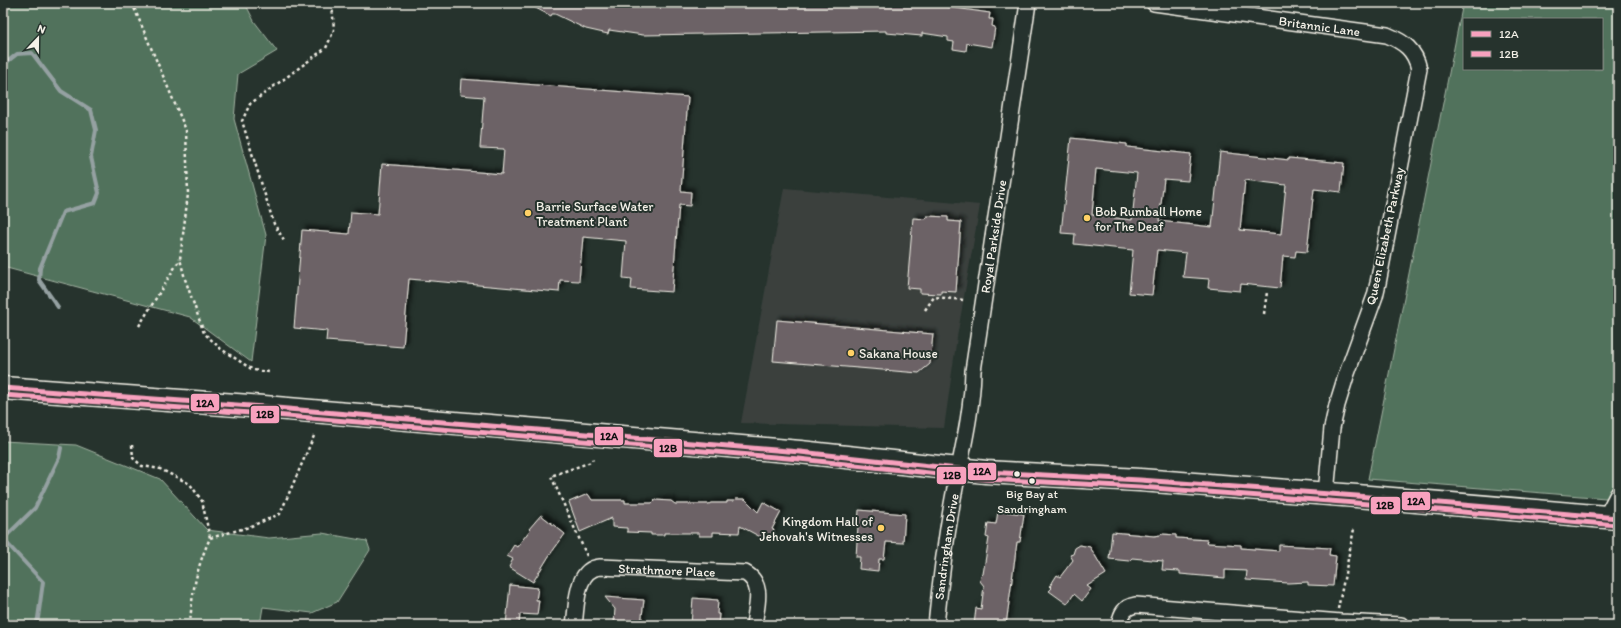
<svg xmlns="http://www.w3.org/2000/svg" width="1621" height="628" viewBox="0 0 1621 628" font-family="Itim,sans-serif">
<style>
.built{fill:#3b413e}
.green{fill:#51725c;stroke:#a2b2a2;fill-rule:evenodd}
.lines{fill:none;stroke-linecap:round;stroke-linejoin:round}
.stream{stroke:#95a1a2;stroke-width:4}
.building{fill:#6c6266;stroke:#f4f1e8;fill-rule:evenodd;filter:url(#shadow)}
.street-casing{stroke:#f4f1e8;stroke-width:18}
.primary-casing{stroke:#f4f1e8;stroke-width:25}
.path{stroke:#f4f1e8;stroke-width:2.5;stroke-dasharray:3 3;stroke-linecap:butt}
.street{stroke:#26332d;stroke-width:15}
.primary{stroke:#26332d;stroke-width:22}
.bus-1-casing{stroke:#26332d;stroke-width:8}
.bus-2-casing{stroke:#26332d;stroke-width:8}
.bus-1{stroke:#f8a1be;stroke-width:5}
.bus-2{stroke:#f8a1be;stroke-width:5}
.poi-dot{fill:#ffd166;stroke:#26332d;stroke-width:1.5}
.bus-dot{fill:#f4f1e8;stroke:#26332d;stroke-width:1.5}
.labels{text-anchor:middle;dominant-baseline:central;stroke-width:4;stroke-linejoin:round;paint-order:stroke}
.bus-label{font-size:12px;fill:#f4f1e8;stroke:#26332d}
.street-label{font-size:13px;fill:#f4f1e8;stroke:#26332d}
.poi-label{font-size:13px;fill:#f4f1e8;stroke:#26332d;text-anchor:start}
.line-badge{stroke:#26332d;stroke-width:1.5}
.pale-badge-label{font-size:11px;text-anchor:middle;font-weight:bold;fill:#111}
</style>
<defs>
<filter id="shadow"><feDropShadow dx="3.5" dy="-3.5" stdDeviation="2" flood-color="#0009"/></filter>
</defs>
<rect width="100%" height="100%" fill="#26332d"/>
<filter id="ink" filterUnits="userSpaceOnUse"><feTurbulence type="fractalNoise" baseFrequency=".025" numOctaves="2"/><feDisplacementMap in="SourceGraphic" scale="8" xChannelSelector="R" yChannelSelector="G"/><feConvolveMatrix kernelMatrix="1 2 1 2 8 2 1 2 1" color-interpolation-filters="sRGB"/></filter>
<g filter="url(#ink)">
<polygon class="built" points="784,188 980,205 957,337 944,428 741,423"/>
<g class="green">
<polygon points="3,3 245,3 254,21 277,51 238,74 234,119 266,235 251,362 190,317 3,267"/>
<path d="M1463,3H1618V499L1368,479ZM1464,19H1602V69H1464Z"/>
<polygon points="3,441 76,445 160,479 207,530 269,538 322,533 367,541 370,550 337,602 312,613 263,607 260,625 3,625"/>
</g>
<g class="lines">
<g class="stream">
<polyline points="3,65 17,54 32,53 61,91 91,110 96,130 91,157 99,193 95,203 63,212 40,268 39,280 58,307"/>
<polyline points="3,539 35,508 59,458 61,448"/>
<polyline points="3,539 43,582 38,618 36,625"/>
</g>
</g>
<g class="building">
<polygon points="526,3 921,3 990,13 989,19 993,19 992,26 995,27 992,47 967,43 966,51 953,49 954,42 948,41 948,37 922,33 922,36 886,33 886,31 643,35 609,30 608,34 586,29 555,14 552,14 551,16"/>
<polygon points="461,79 688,97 681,191 691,192 690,206 679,205 672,292 631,289 632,279 623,278 626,241 583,237 579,281 560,280 559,292 409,279 403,347 326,341 327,331 294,328 302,230 349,234 351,212 378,214 382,164 502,174 504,149 480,148 484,97 460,95"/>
<path d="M1071,138L1127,144V147L1191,154L1188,181L1164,179L1159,221L1212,227L1220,152L1289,160V158L1344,163L1341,192L1314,189L1307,252L1296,251L1295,257L1283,256L1280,288L1241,284L1240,291L1208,288L1209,279L1183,277L1186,253L1157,250L1152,295L1129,293L1133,250L1074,244L1075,234L1061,233ZM1096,169L1137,173L1132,220L1092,215ZM1245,180L1286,185L1281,234L1240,230Z"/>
<polygon points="927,216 948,217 948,221 961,222 956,292 941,291 941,294 920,293 920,289 907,288 913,218 926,219"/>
<polygon points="777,320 933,334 930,364 919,373 773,361"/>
<polygon points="588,494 592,500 625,500 625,503 652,503 655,500 671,501 675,504 709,504 711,503 727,503 727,501 734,501 736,499 745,499 758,512 763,502 781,512 772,529 774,530 768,541 740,526 739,533 713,532 713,536 699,536 699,533 664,533 664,535 651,535 651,533 627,532 627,528 612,527 612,518 580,532 569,502"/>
<polygon points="859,510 905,514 903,543 886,542 884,559 879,559 878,571 859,569 860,557 856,557"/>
<polygon points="998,511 1024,514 1020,542 1017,542 1006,625 974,625 976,608 981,609 984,586 980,581 981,576 983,574 989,538 986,537 988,523 996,524"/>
<polygon points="541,515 565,534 549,556 533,582 509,567 513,559 507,556 514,545 517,547 530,530 529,529"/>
<polygon points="1112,532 1154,536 1161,535 1162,534 1176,535 1176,538 1208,540 1207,543 1241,545 1241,548 1279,551 1279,545 1330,548 1329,555 1336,556 1333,586 1308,585 1308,582 1288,583 1246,580 1247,571 1225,570 1225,578 1180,574 1180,571 1162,570 1163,561 1132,558 1129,561 1109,559"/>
<polygon points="1080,545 1090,547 1106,574 1087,586 1091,589 1082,601 1074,594 1067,604 1049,591 1052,588 1050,586 1057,575 1060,577 1073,560 1070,555 1073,554 1075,548"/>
<polygon points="510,585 538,588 536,600 539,600 537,615 520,614 519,625 506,625"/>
<polygon points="605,597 644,600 641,624 614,622 615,609"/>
<polygon points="693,598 718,600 717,614 719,614 718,625 691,625"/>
</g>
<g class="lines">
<defs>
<g id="street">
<path id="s1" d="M1154,3L1387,35C1404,42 1415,50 1419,69L1378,283L1375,296L1346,376L1337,405L1332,428L1326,494"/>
<polyline points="1606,517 1618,494"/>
<path id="s2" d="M574,625C577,606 575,569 600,567L745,573C765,584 756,607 754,625"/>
<path id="s3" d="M936,625C940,584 945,544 952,504C960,459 972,416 973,371L1028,3"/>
<path d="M1119,625C1121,614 1124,607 1136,605L1341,622L1401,625"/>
</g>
<polyline id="primary" points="3,388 264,407 800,452 986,472 1140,480 1357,496 1618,518"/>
</defs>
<use href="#street" class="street-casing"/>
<use href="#primary" class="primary-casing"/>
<g class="path">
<polyline points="132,3 186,130 188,194 180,259 185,279 204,333 221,349 253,370 269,372"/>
<polyline points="284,240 274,224 242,121 250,104 326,48 334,30 332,3"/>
<polyline points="925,310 934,297 964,300"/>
<polyline points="1264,314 1267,292"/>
<polyline points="139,326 180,259"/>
<polyline points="132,445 133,458 142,466 160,469 190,484 202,501 210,538"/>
<polyline points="587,556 551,476 591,462 593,459"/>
<polyline points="1338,609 1354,529"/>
<path d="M190,625C192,592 196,569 210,538L249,527L280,514L314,436"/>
</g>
<use href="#street" class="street"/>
<use href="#primary" class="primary"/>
<defs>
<polyline id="bus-1" points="3,388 264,407 800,452 986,472 1140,480 1357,496 1618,518"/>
<polyline id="bus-2" points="3,395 263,414 799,459 985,479 1140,487 1356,503 1617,525"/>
</defs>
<use href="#bus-1" class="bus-1-casing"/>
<use href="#bus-2" class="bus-2-casing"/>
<use href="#bus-1" class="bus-1"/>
<use href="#bus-2" class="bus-2"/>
</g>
</g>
<g class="poi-dot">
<circle cx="528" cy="213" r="4"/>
<circle cx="1087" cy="218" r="4"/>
<circle cx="851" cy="353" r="4"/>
<circle cx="881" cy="528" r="4"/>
</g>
<g class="bus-dot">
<circle cx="1017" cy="474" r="3.5"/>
<circle cx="1032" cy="481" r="3.5"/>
</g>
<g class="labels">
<g class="bus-label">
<text x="1032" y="494">Big Bay at<tspan x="1032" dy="15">Sandringham</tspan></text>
</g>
<g class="street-label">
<text stroke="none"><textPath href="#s1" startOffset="167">Britannic Lane</textPath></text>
<text stroke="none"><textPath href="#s3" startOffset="393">Royal Parkside Drive</textPath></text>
<text transform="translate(1385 236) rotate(-78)">Queen Elizabeth Parkway</text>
<text stroke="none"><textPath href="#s3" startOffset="79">Sandringham Drive</textPath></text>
<text stroke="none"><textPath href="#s2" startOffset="136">Strathmore Place</textPath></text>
</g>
<g class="poi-label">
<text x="536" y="206">Barrie Surface Water<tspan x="536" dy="15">Treatment Plant</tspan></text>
<text x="1095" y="211">Bob Rumball Home<tspan x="1095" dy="15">for The Deaf</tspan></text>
<text x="859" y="353">Sakana House</text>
<text x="873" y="521" text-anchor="end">Kingdom Hall of<tspan x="873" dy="15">Jehovah's Witnesses</tspan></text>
</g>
</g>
<g class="line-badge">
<rect x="190" y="393" width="30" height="19" rx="4" fill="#f8a1be"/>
<rect x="250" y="405" width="30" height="19" rx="4" fill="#f8a1be"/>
<rect x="594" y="426" width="30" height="20" rx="4" fill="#f8a1be"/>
<rect x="653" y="438" width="30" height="20" rx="4" fill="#f8a1be"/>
<rect x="967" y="462" width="30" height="19" rx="4" fill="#f8a1be"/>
<rect x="936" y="466" width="31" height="19" rx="4" fill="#f8a1be"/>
<rect x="1401" y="491" width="30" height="20" rx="4" fill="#f8a1be"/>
<rect x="1370" y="496" width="31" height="19" rx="4" fill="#f8a1be"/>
</g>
<g class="pale-badge-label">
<text x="205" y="407">12A</text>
<text x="265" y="418">12B</text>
<text x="609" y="440">12A</text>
<text x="668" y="452">12B</text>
<text x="982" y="475">12A</text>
<text x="952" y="479">12B</text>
<text x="1416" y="505">12A</text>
<text x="1385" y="509">12B</text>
</g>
<rect width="1621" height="628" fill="none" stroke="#26332d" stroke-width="16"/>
<rect x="8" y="8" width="1605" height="612" fill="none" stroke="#f4f1e8" stroke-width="1.5" filter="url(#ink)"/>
<rect x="1463" y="18" width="140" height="52" fill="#26332d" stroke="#787f78"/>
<rect x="1471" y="31" width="20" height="6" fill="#f8a1be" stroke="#787f78"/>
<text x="1499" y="38" font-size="12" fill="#f4f1e8">12A</text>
<rect x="1471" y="51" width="20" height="6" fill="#f8a1be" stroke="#787f78"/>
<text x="1499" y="58" font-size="12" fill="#f4f1e8">12B</text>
<g transform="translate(38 38) rotate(22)" stroke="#26332d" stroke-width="3" paint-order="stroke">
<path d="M0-3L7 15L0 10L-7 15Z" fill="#f4f1e8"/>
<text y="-6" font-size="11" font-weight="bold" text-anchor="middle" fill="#f4f1e8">N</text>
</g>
</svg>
